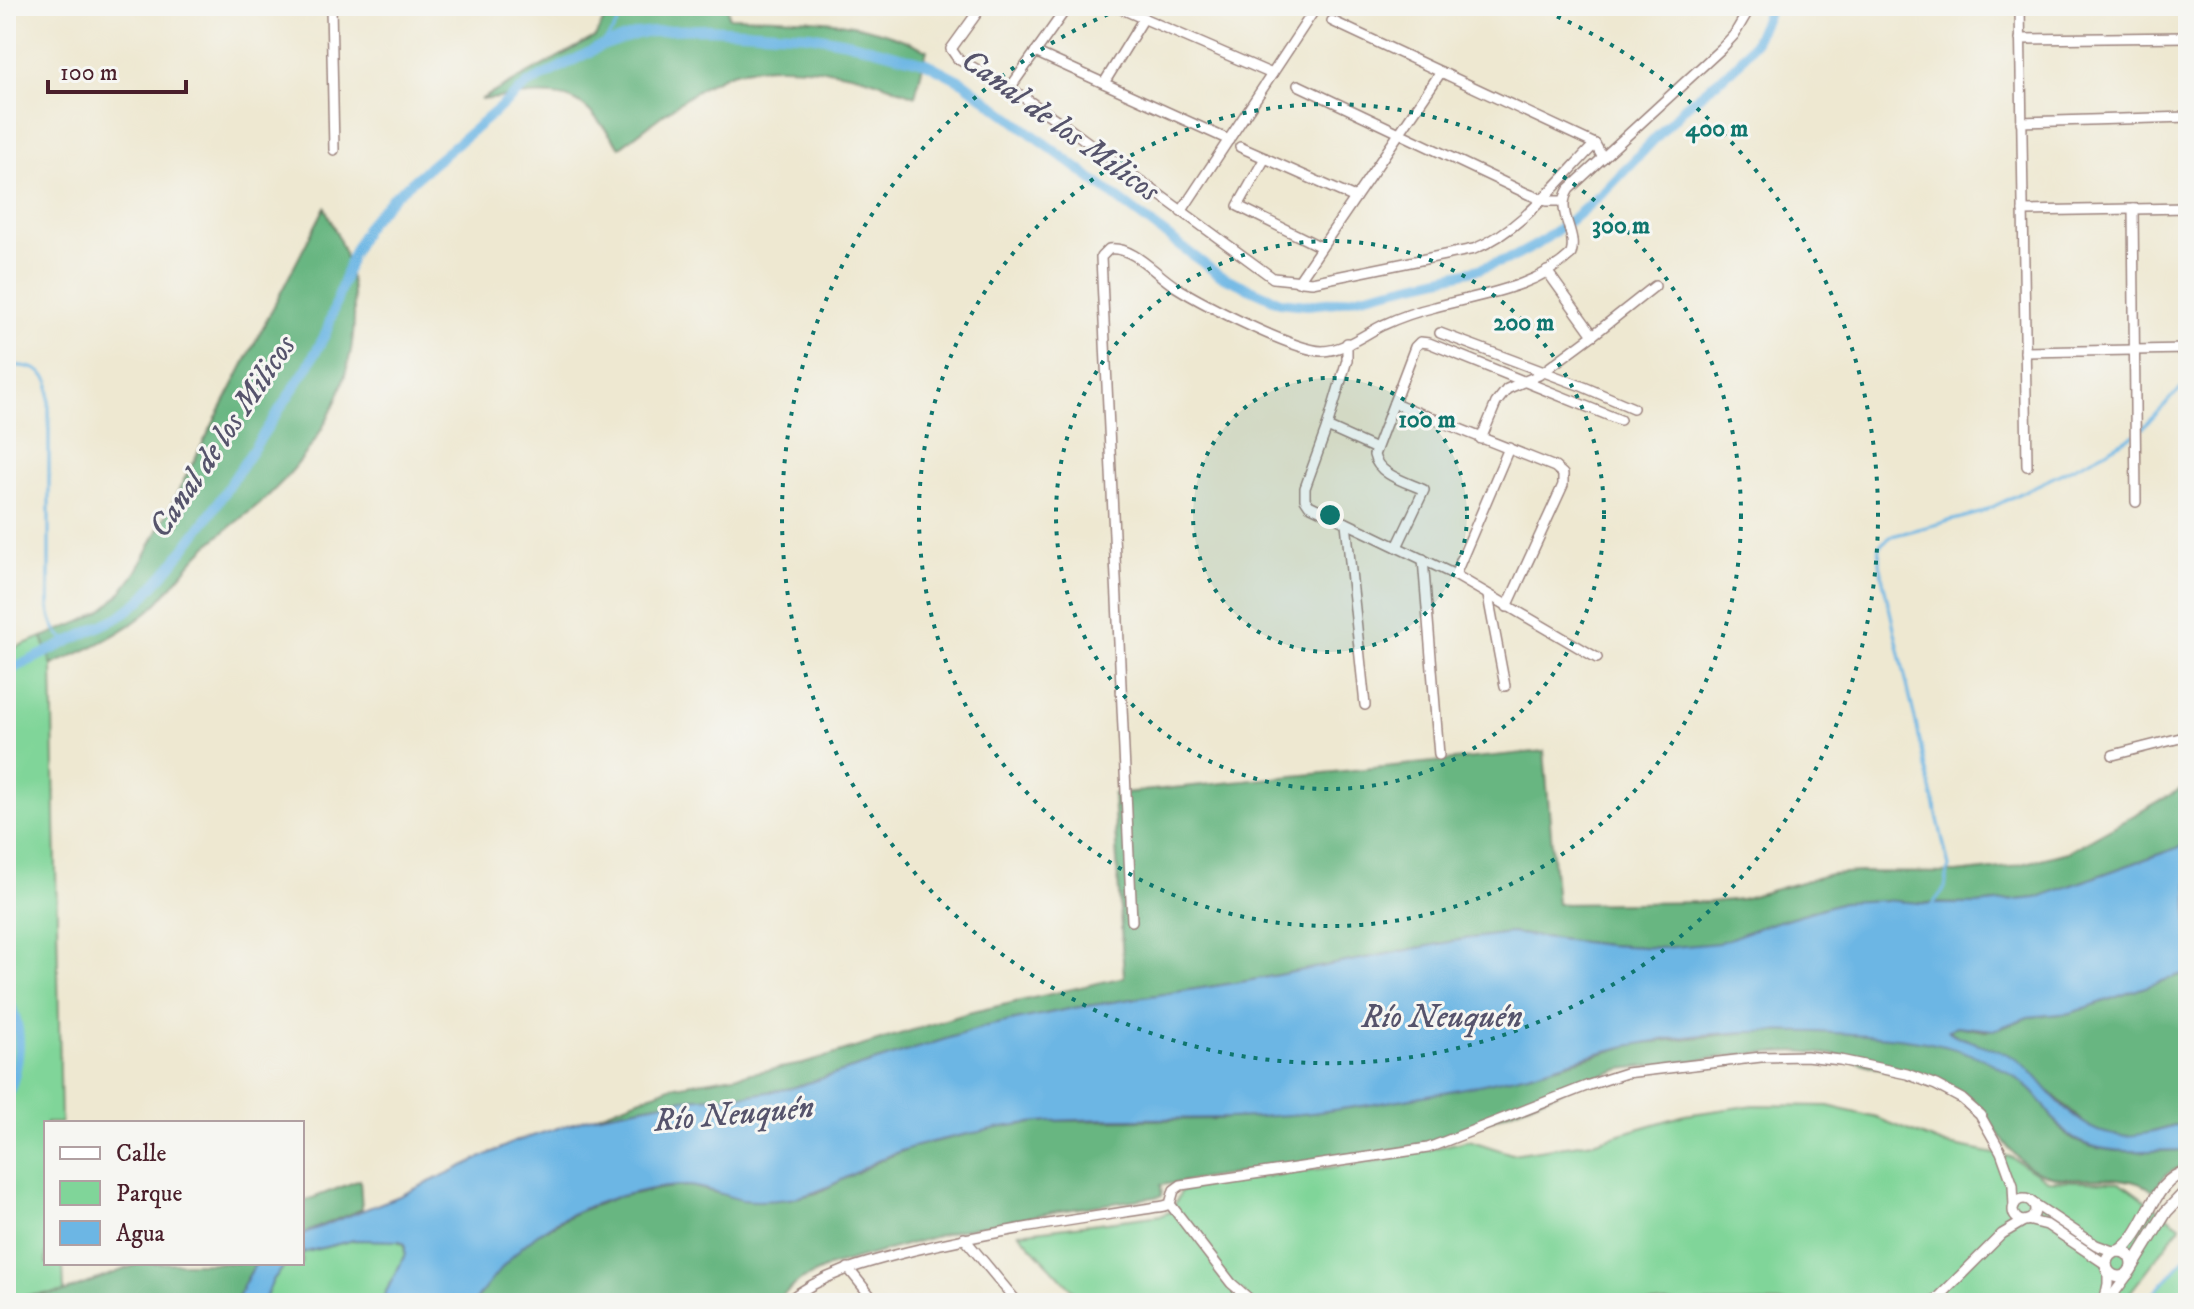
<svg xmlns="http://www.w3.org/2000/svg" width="2194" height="1309" viewBox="0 0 2194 1309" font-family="'IM FELL DW Pica',serif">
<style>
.green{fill:#80d599;stroke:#657a62;stroke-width:2}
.forest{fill:#68b681;stroke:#596a56;stroke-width:2}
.water{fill:#6cb6e4;stroke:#5b6a88;stroke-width:2}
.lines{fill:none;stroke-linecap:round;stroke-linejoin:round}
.stream{stroke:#6cb6e4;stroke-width:3}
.canal{stroke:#6cb6e4;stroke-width:10}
.minor-casing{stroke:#9c847e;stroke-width:12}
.tertiary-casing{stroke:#9c847e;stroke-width:14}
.minor{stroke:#fff;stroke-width:9}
.tertiary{stroke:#fff;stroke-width:11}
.ring{fill:none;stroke:#0f766e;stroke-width:4;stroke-dasharray:4 8}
.labels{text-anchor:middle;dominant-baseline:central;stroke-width:6;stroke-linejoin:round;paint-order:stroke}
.water-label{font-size:32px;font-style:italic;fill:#56546c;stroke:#f6f6f2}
.centre{fill:#0f766e;stroke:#f6f6f2;stroke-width:4}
.ring-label{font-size:24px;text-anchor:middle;font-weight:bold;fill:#0f766e;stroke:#f6f6f2;stroke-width:6;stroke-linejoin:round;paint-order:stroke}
</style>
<rect width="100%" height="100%" fill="#f6f6f2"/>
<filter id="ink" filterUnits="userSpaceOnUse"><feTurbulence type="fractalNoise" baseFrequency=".0125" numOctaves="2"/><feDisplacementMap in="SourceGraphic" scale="16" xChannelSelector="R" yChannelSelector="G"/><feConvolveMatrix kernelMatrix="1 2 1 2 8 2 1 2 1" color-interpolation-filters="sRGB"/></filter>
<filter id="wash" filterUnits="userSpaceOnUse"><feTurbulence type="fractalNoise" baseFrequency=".006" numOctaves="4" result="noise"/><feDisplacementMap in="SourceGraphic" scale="32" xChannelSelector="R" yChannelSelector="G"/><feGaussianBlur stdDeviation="1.8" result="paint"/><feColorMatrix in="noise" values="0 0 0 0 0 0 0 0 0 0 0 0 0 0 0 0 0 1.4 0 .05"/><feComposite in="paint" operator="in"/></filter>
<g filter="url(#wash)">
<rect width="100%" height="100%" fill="#eee8d1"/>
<g class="green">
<polygon points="42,637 52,665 61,1123 46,1123 46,1263 63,1263 64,1292 6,1298 6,651"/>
<polygon points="1754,1105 1828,1106 1877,1118 1943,1144 2011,1157 2047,1180 2120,1182 2181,1226 2122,1303 1080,1303 1074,1292 1019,1233 1162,1215 1172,1211 1181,1191 1216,1183 1384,1160 1469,1140 1512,1154 1593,1142 1685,1115"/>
<polygon points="393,1239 404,1244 405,1254 400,1265 380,1303 263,1303 273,1280 285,1265 302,1263 302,1253 354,1240"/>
<polygon points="2188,1255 2188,1303 2145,1303"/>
</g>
<g class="forest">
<path d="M611,7H728L729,17C801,18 861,17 927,50L915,96C892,87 869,77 845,73C812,67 752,62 722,77C686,94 653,123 620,147C607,132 593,110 576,101C552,88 506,98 480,100L595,37Z"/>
<path d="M325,207C331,222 339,237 344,252C373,342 336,431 270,494C249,514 225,529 204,549C185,567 171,590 152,608C123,634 87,650 52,665L42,637C90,618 107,616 137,571Z"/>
<polygon points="1544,751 1557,904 1711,902 1741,899 1830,874 1860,872 1956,873 2010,867 2068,852 2188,785 2188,844 2036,898 1977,904 1843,902 1766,925 1718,944 1662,948 1607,945 1510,933 1465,939 1247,981 1074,1008 987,1026 792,1088 750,1095 685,1099 595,1116 670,1087 803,1064 968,1013 1124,977 1113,794"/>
<polygon points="2188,972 2188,1122 2150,1133 2124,1138 2105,1134 2087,1126 2051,1093 1948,1030 1957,1026 1985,1031 2004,1027 2028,1017 2071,1013"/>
<path d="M1758,1031C1828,1031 1914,1030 1980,1056C1999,1064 2021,1079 2035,1094C2050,1109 2054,1129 2074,1140C2107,1157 2152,1150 2188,1150V1162L2167,1174L2153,1190C2115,1166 2071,1190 2032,1169C2008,1155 1989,1114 1964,1095L1835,1055L1796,1051L1758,1053L1621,1069L1575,1085L1451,1136L1413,1147L1161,1185L1162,1196L1059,1211L955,1231L828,1267L801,1280L773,1303H474L498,1269L517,1249L537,1234L577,1212L617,1197L664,1188L690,1186L745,1200L791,1199L817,1193L881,1160L912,1147L999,1127L1048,1121L1216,1119L1313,1112L1444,1092L1558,1066L1634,1044Z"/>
<polygon points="360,1180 362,1209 302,1234 302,1202"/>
<polygon points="141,1263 256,1263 244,1284 236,1303 6,1303 6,1298 64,1292"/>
</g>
<g class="water">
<path d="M2188,844V972L2071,1013L2028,1017L1994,1030L1957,1026L1948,1030C1957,1040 2000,1048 2015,1058C2030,1067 2039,1081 2050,1093C2099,1146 2124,1142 2188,1122V1150C2153,1150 2112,1156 2080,1142C2055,1131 2049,1107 2031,1090C1982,1045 1915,1038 1851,1034C1779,1029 1705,1031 1633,1045C1597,1051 1563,1065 1528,1074C1457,1091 1385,1104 1312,1113C1245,1120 1179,1118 1112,1119C1072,1120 1032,1120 993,1129C956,1137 914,1143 879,1160C849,1175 822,1194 788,1199C773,1201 757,1202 742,1200C725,1196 708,1188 689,1186C666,1185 639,1191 617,1197C549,1216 514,1247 474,1303H380L400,1265L405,1254V1244L400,1241L354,1240L302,1253V1234L402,1195L514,1142L595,1116L685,1099L750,1095L792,1088L987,1026L1074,1008L1247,981L1465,939L1510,933L1607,945L1662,948L1718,943L1766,925L1843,902L1884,900L1932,904H1977L2036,898Z"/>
<polygon points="256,1263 287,1263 273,1280 263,1303 236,1303 244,1284"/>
</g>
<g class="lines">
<g class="stream">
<path d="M599,47C612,34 620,24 623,6"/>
<path d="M6,365C24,366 39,365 49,382V609C51,623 56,635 68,641"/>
<polyline points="2143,428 2188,381"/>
<polyline points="1932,905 1945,888 1949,867 1879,563 1880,545 1892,536 1980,513 2099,455 2134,435"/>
<polyline points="2145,1303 2188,1255"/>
</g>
<g class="canal">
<polyline points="6,672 119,617 141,600 171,566 209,516 307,368 326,333 352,255 368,224 392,198 528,84 599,47 637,34 670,30 709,29 809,35 852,43 926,63 963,82 1219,275 1280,302 1307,305 1336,302 1479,269 1514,257 1538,244 1576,216 1605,191 1685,107 1736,66 1754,43 1771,6"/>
<path d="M6,997C27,1029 19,1068 6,1102"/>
</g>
</g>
</g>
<g filter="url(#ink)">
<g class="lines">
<defs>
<g id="minor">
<polyline points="331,6 334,150"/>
<path d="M982,6L951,49L958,59L1010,88L1067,127L1273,278L1312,282L1474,249C1522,230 1559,180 1595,144"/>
<polyline points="1115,6 1272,74"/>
<polyline points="2020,6 2027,466"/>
<polyline points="1332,21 1595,144 1603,158"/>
<polyline points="2020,39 2188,37"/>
<polyline points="1035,52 1229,140"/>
<polyline points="1104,83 1144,18"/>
<polyline points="1298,85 1528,194 1547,201 1563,201"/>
<polyline points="1010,88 1068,6"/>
<polyline points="2021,122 2188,117"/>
<polyline points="1240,147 1355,198"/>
<polyline points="1265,158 1238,206 1321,247"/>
<polyline points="2133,209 2136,502"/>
<polyline points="2023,211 2188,208"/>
<polyline points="1181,212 1315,9 1309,6"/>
<polyline points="1298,282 1441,72"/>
<polyline points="1440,333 1584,387 1633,408"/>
<polyline points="1593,335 1655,286"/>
<polyline points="1347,343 1347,360 1327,427 1305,488 1305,499 1309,505 1455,575 1597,658"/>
<polyline points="2025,352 2188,349"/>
<polyline points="1394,403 1555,467 1563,474 1563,485 1507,607"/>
<polyline points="1327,427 1376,449"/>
<polyline points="1481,439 1496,403 1507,389 1539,375 1593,335 1547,271"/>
<polyline points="1346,523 1365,705"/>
<path d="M1397,547L1424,490C1407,482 1378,475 1374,455L1415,347L1420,342L1429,343L1620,420"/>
<polyline points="1423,559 1439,755"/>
<polyline points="1455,575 1509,448"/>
<polyline points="1488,596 1505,686"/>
<polyline points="2113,755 2188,736"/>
<path d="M1132,921L1101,257L1109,249C1134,246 1156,275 1176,287C1203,304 1293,350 1322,351C1343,351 1365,334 1383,325C1400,317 1418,311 1435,307C1482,294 1534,289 1571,254C1578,231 1554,212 1569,189L1721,49L1734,35L1751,6"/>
<circle cx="2024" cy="1210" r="11"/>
<polyline points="2033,1203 2096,1245 2115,1252"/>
<polyline points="1170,1204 1231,1283 1254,1303"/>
<polyline points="2027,1220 2047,1225 2107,1265"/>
<polyline points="964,1238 1018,1303"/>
<polyline points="848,1268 876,1303"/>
<path d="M785,1303C824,1272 868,1262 915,1250C997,1230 1081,1219 1164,1206L1170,1204L1174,1190L1181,1185L1428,1148L1589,1085L1626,1073L1761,1057L1806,1056L1840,1060L1907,1074L1936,1085L1962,1099L1980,1115L2001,1152L2013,1185L2014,1206"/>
<polyline points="1933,1303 2002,1234 2024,1221"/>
<polyline points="2104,1303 2108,1284 2108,1270"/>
<polyline points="2107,1303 2129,1273"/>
</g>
<g id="tertiary">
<path d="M2119,1251C2149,1231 2150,1180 2188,1171"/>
<circle cx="2119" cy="1264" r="13"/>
<polyline points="2131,1269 2166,1212 2188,1189"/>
</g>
</defs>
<use href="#minor" class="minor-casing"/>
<use href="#tertiary" class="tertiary-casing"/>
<use href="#minor" class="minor"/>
<use href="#tertiary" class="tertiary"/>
</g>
</g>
<circle cx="1330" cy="515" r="137" fill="#0f766e" fill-opacity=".12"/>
<g class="ring">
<circle cx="1330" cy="515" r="137"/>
<circle cx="1330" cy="515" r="274"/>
<circle cx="1330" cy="515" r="411"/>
<path d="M1535 7A548 548 0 1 1 1125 7"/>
</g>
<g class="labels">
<g class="water-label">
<text transform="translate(1060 126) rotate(36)">Canal de los Milicos</text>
<text transform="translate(223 437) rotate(-56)">Canal de los Milicos</text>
<text x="1442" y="1018">Río Neuquén</text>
<text transform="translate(734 1115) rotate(-5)">Río Neuquén</text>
</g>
</g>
<circle cx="1330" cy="515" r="12" class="centre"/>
<g class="ring-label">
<text x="1717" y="136">400 m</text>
<text x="1621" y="233">300 m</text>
<text x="1524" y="330">200 m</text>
<text x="1427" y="427">100 m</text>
</g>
<rect width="2194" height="1309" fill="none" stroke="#f6f6f2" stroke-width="32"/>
<rect x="44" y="1121" width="260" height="144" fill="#f6f6f2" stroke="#b1a0a2" stroke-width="2"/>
<rect x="60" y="1147" width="40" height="12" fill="#ffffff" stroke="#b1a0a2" stroke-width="2"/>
<text x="116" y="1161" font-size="24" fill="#4a1f2b">Calle</text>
<rect x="60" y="1181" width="40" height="24" fill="#80d599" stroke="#b1a0a2" stroke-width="2"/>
<text x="116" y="1201" font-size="24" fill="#4a1f2b">Parque</text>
<rect x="60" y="1221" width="40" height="24" fill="#6cb6e4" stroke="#b1a0a2" stroke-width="2"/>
<text x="116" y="1241" font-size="24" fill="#4a1f2b">Agua</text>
<path d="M48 80v12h138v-12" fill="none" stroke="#4a1f2b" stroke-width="4"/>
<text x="60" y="80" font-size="24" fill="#4a1f2b" stroke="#f6f6f2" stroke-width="6" paint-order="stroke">100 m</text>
</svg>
